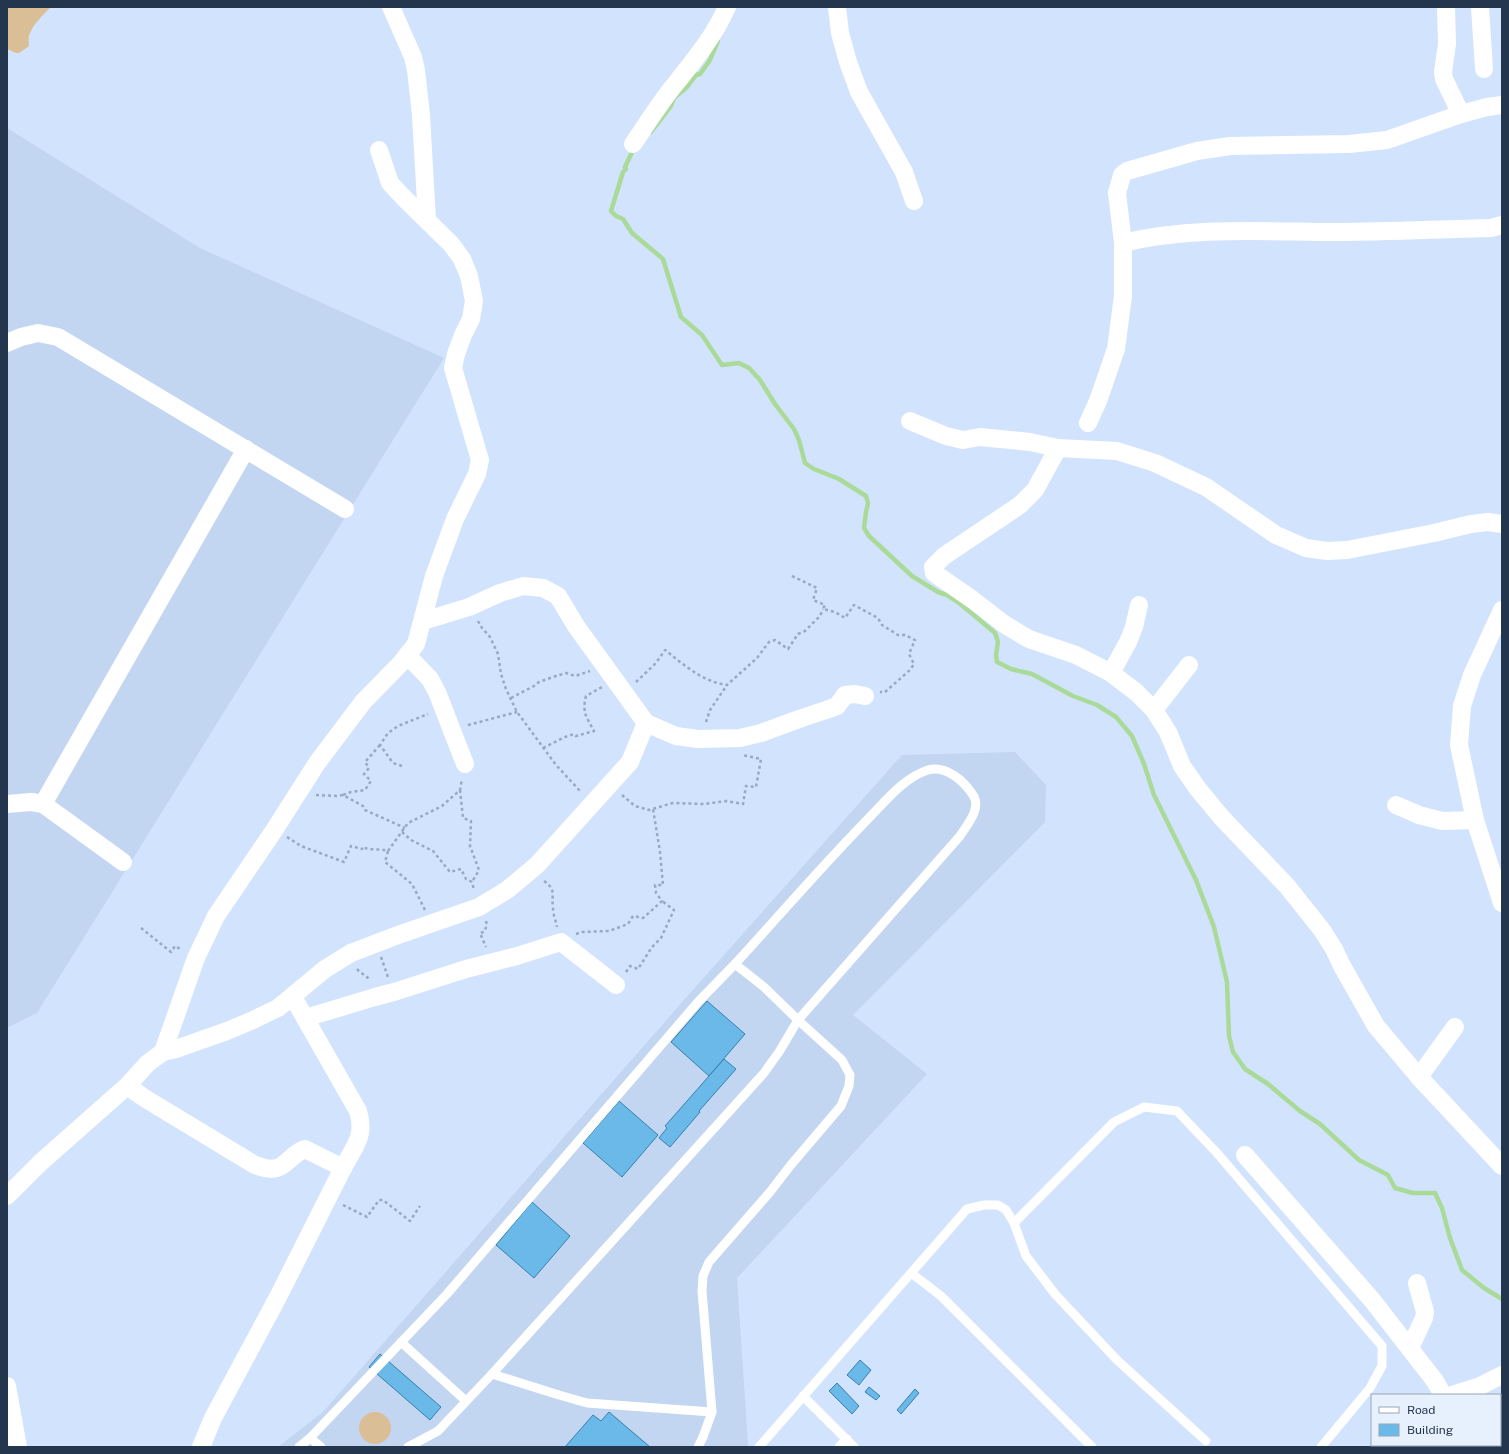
<svg xmlns="http://www.w3.org/2000/svg" width="1509" height="1454" viewBox="0 0 1509 1454" font-family="'Public Sans',sans-serif">
<style>
.built{fill:#c2d5f1}
.green{fill:#dabf96}
.lines{fill:none;stroke-linecap:round;stroke-linejoin:round}
.stream{stroke:#a9da98;stroke-width:4.5}
.building{fill:#6bb9e9;stroke:#3580ac}
.path{stroke:#98a9c3;stroke-width:2.5;stroke-dasharray:3 3;stroke-linecap:butt}
.service{stroke:#fff;stroke-width:9}
.minor{stroke:#fff;stroke-width:18}
</style>
<rect width="100%" height="100%" fill="#d2e3fd"/>
<g class="built">
<polygon points="7,128 200,248 444,358 37,1013 7,1028"/>
<polygon points="1015,752 1046,785 1045,822 853,1015 927,1074 737,1278 748,1445 746,1447 278,1447 323,1412 691,992 902,755"/>
</g>
<g class="green">
<path d="M7,7H51C43,15 32,25 29,36C28,39 29,42 29,46L19,53H16L7,49Z"/>
<circle cx="375" cy="1428" r="16"/>
</g>
<g class="lines">
<g class="stream">
<polyline points="651,132 671,106 674,98 687,87 696,75 700,74 710,60 718,41"/>
<polyline points="634,148 625,167 626,169 623,172 611,211 616,216 623,219 632,233 663,259 681,317 702,335 722,365 739,363 749,368 760,380 775,404 794,429 799,440 805,463 814,469 839,479 866,496 868,503 866,512 864,528 869,536 912,576 938,592 947,595 958,602 995,633 998,642 996,655 997,662 1011,669 1032,674 1073,696 1097,705 1116,717 1132,736 1144,764 1154,795 1196,880 1214,927 1227,982 1229,1036 1233,1052 1245,1069 1268,1084 1300,1111 1320,1124 1359,1160 1388,1175 1395,1188 1413,1193 1435,1193 1442,1208 1450,1238 1462,1270 1484,1288 1502,1299"/>
</g>
</g>
<g class="building">
<polygon points="707,1001 745,1034 709,1076 671,1042"/>
<polygon points="724,1059 736,1069 699,1111 700,1112 670,1147 659,1138 667,1128 665,1126"/>
<polygon points="619,1101 658,1135 622,1177 583,1143"/>
<polygon points="532,1202 570,1236 534,1278 496,1245"/>
<polygon points="380,1354 441,1407 430,1420 369,1367"/>
<polygon points="860,1360 871,1370 859,1385 847,1375"/>
<polygon points="837,1383 859,1406 852,1414 829,1391"/>
<polygon points="869,1387 880,1396 876,1400 865,1392"/>
<polygon points="915,1389 919,1393 901,1414 897,1410"/>
<polygon points="609,1412 650,1447 565,1447 593,1415 601,1421"/>
</g>
<g class="lines">
<g class="path">
<polyline points="792,576 817,588 813,600 825,605 823,609 835,612 845,618 854,605 878,618 882,625 898,635 905,635 915,640 909,654 914,664 910,670 885,692 880,692"/>
<polyline points="478,621 482,628 490,637 498,654 501,674 506,689 517,712 556,765 581,792"/>
<path d="M636,682L656,663L665,650C684,665 703,682 727,685L757,658L769,642L775,640L788,649L798,634L805,631L820,616L823,609"/>
<polyline points="511,698 534,686 539,682 556,676 566,673 575,676 590,671"/>
<polyline points="706,722 710,710 727,685"/>
<polyline points="468,725 517,712"/>
<path d="M543,748L565,737L574,734L576,736L594,731C586,716 582,713 586,696L602,687"/>
<polyline points="402,766 393,763 380,745 388,733 398,726 428,714"/>
<polyline points="460,790 463,818 471,821 470,846 479,870 472,882"/>
<polyline points="316,795 337,796 343,795 363,806 365,810 405,828"/>
<polyline points="343,795 351,792 365,790 371,781 364,774 369,768 365,762 380,745"/>
<polyline points="622,795 635,806 649,810 673,803 704,804 726,801 743,804 746,786 756,787 761,759 742,755"/>
<polyline points="402,832 411,840 433,851 450,872 461,869 466,879 472,882 474,890"/>
<path d="M287,837L301,846L344,862L351,846L362,849V847C372,851 379,848 388,851L385,862L412,884L425,910"/>
<polyline points="388,851 408,823 442,806 460,790 462,779"/>
<path d="M544,881C557,890 551,895 553,908C553,915 556,921 557,927"/>
<polyline points="486,921 487,925 484,932 480,933 486,947"/>
<polyline points="141,928 171,952 175,946 182,950"/>
<polyline points="576,934 582,932 609,931 628,924 633,916 643,918 662,901 656,893 655,885 663,885 660,852 653,809"/>
<polyline points="381,957 388,977"/>
<path d="M357,969C361,974 367,975 370,981"/>
<polyline points="626,972 630,966 638,969 652,947 661,938 674,910 662,901"/>
<polyline points="343,1205 367,1217 379,1200 383,1200 410,1221 420,1206"/>
</g>
<g class="service">
<polyline points="1014,1223 1114,1122 1144,1107 1177,1111 1217,1153 1382,1346 1382,1366 1370,1388 1321,1447"/>
<polyline points="911,1273 941,1296 1092,1447"/>
<polyline points="401,1342 466,1401"/>
<path d="M492,1374L559,1395L587,1403L712,1412L702,1291L703,1276L709,1262L770,1192L790,1166L841,1106L849,1086L850,1075L842,1060L798,1020L960,836C967,825 982,808 973,795C964,781 946,765 928,770C903,778 885,802 867,820C822,866 779,916 735,964"/>
<polyline points="803,1396 854,1447"/>
<polyline points="310,1438 321,1447"/>
<polyline points="299,1447 310,1438 447,1294 698,1002 735,964 764,987 798,1020 779,1052 764,1073 492,1374 438,1431 408,1447"/>
<polyline points="698,1447 703,1437 712,1412"/>
<polyline points="759,1447 967,1209 984,1205 998,1205 1006,1210 1014,1223 1026,1256 1055,1294 1117,1360 1206,1441"/>
<polyline points="839,1447 847,1439"/>
</g>
<g class="minor">
<polyline points="391,7 413,57 416,70 421,115 427,220"/>
<polyline points="837,7 840,33 848,62 859,92 904,172 914,201"/>
<polyline points="1446,7 1447,44 1443,72 1444,79 1461,114"/>
<polyline points="1480,7 1484,69"/>
<path d="M633,144C646,125 658,106 672,88C692,63 714,37 727,7"/>
<path d="M1123,243C1194,226 1267,232 1338,232C1389,232 1440,229 1491,228L1502,225"/>
<polyline points="7,343 21,337 38,333 58,337 345,509"/>
<polyline points="910,421 946,436 963,440 980,437 1030,442 1058,448 1117,451 1155,463 1206,487 1276,535 1306,548 1327,551 1347,550 1434,533 1471,524 1488,522 1502,524"/>
<polyline points="1088,423 1098,401 1116,349 1123,296 1123,243 1117,193 1122,175 1127,171 1197,151 1230,146 1349,144 1387,140 1461,114 1487,107 1502,105"/>
<polyline points="1058,448 1035,490 1020,505 944,556 933,567 934,573 973,600 1004,624 1029,639 1076,655 1111,673 1136,692 1154,710 1168,732 1182,766 1198,789 1222,818 1287,886 1322,930 1334,949 1342,966 1376,1026 1419,1077 1502,1166"/>
<polyline points="1502,610 1472,675 1462,706 1459,745 1475,820 1502,903"/>
<polyline points="407,655 430,679 437,692 465,764"/>
<polyline points="1111,673 1128,642 1134,627 1139,605"/>
<polyline points="1154,710 1189,665"/>
<polyline points="646,723 676,736 698,739 740,738 761,733 799,719 826,710 837,706 845,695 855,694 865,696"/>
<polyline points="7,804 31,802 43,804 123,862"/>
<polyline points="43,804 246,449"/>
<polyline points="1396,805 1419,815 1442,821 1475,820"/>
<polyline points="305,1018 375,997 394,992 466,969 517,956 561,942 616,985"/>
<polyline points="163,1052 196,958 216,916 275,829 317,763 363,702 401,663 416,644 434,576 455,519 477,474 480,460 453,368 456,354 463,335 471,319 474,301 469,276 462,259 451,244 403,197 390,183 379,150"/>
<polyline points="1419,1077 1455,1027"/>
<path d="M127,1086L146,1099L255,1165C286,1177 284,1157 305,1149L343,1168C354,1147 366,1136 358,1111L293,997"/>
<polyline points="1245,1155 1372,1300 1435,1381 1443,1395"/>
<polyline points="7,1196 40,1163 127,1086 148,1063 163,1052 176,1049 227,1031 251,1021 278,1008 325,969 351,953 398,935 479,907 507,890 537,865 630,762 646,723 576,626 558,596 543,588 523,586 500,593 469,607 423,621"/>
<polyline points="1410,1348 1424,1318 1425,1312 1417,1283"/>
<polyline points="7,1386 18,1447"/>
<polyline points="1452,1395 1480,1386 1502,1375"/>
<polyline points="201,1447 213,1418 278,1297 343,1168"/>
<polyline points="1393,1447 1395,1445"/>
</g>
</g>
<rect width="1509" height="1454" fill="none" stroke="#24364e" stroke-width="16"/>
<rect x="1371" y="1394" width="130" height="52" fill="#e7f0fd" stroke="#99a6b7"/>
<rect x="1379" y="1407" width="20" height="6" fill="#ffffff" stroke="#99a6b7"/>
<text x="1407" y="1414" font-size="12" fill="#24364e">Road</text>
<rect x="1379" y="1424" width="20" height="12" fill="#6bb9e9" stroke="#99a6b7"/>
<text x="1407" y="1434" font-size="12" fill="#24364e">Building</text>
</svg>
